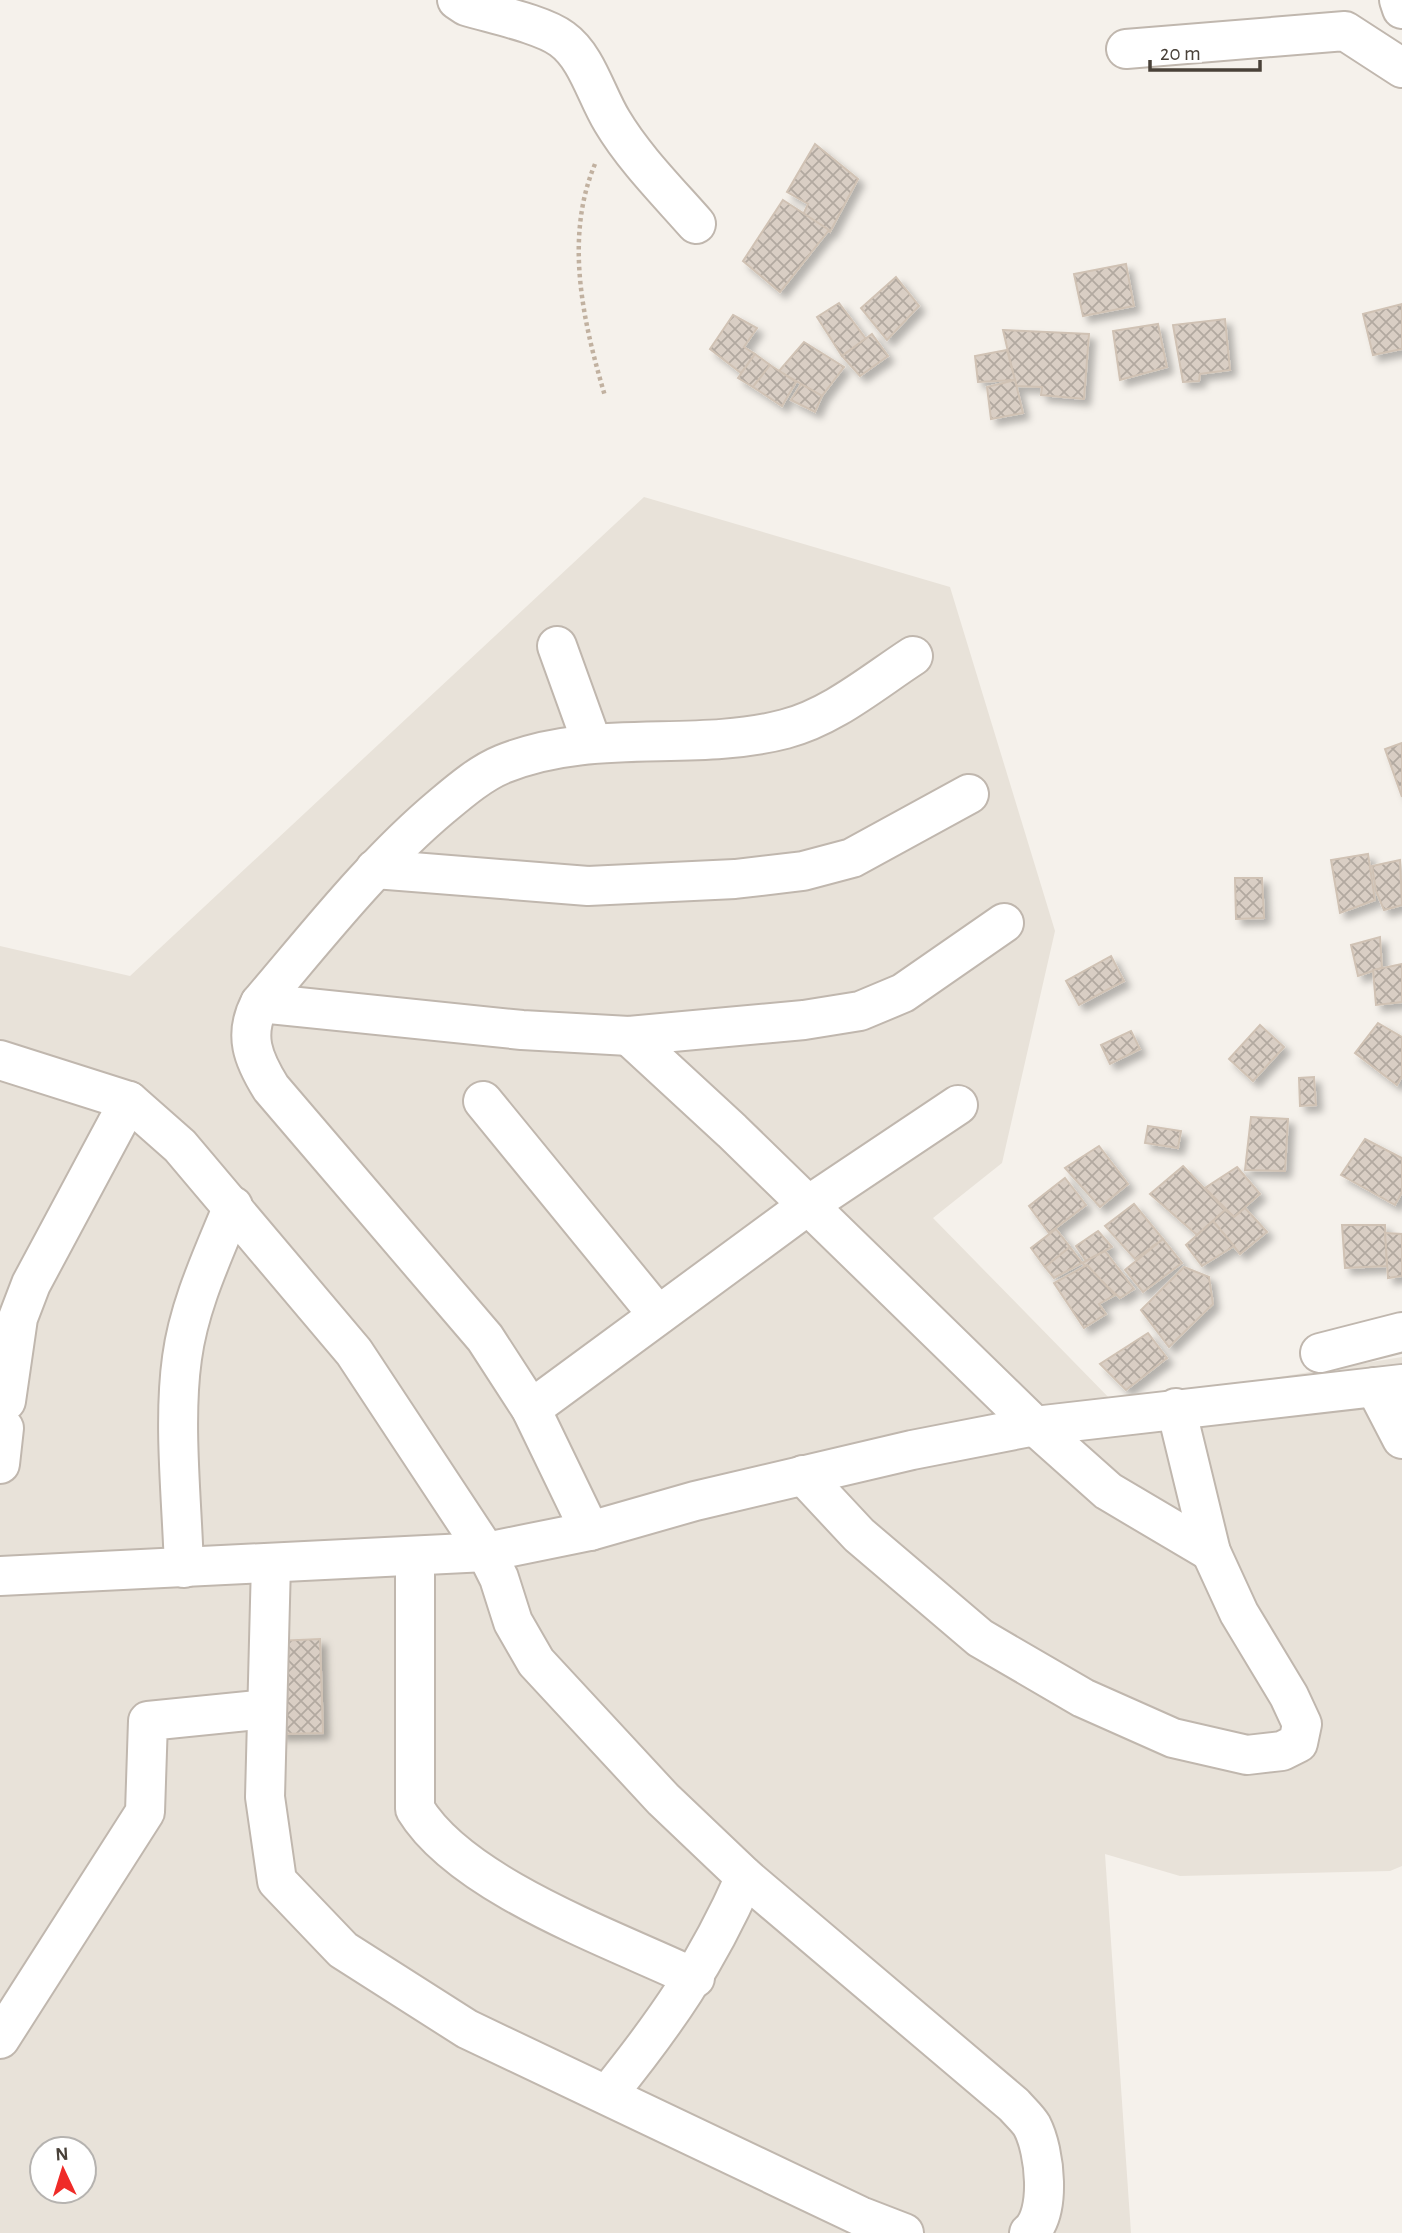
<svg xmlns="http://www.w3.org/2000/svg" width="1402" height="2233" viewBox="0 0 1402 2233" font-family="'Alegreya Sans',sans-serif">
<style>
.residential{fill:#e8e2d9;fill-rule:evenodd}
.building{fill:url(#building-cross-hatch);stroke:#d0c2b4;stroke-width:2;filter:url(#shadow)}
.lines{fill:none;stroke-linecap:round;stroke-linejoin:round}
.minor-casing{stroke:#c0b7ae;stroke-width:42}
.tertiary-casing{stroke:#c0b7ae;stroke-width:42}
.path{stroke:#c1b1a0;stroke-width:4.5;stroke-dasharray:3.5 3.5;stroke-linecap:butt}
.minor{stroke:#fff;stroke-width:38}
.tertiary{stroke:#fff;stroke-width:38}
</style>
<defs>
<pattern id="building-cross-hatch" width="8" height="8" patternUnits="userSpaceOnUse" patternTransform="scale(1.75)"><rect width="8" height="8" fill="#d9cec4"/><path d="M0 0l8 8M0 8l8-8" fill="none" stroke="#b2a9a0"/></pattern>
<filter id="shadow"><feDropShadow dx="6" dy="6" stdDeviation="3.5" flood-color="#0004"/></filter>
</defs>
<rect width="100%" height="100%" fill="#f5f1eb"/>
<path class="residential" d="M644,497L950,587L1055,931L1002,1163L933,1218L1115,1404L1402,1357V1866L1390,1871L1180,1876L1105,1854L1131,2233H0V946L130,976ZM42,2149H84V2191H42Z"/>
<g class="building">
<polygon points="815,144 858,179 830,232 802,217 808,204 787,192"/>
<polygon points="783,200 829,230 780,292 743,261"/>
<polygon points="1126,264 1134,306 1083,316 1074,274"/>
<polygon points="896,277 919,306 887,340 861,308"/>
<polygon points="839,303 866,339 842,356 817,317"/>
<polygon points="1402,304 1402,349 1373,355 1363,314"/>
<polygon points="733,315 757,328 744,347 755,354 741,373 710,349"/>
<polygon points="1225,319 1230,370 1200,374 1199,381 1183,382 1173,325"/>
<polygon points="1158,324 1167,367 1120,380 1113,331"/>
<polygon points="1003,330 1089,334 1084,399 1041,395 1042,387 1016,386"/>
<polygon points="872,334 888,356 860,376 842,356"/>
<polygon points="804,342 844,367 822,396 779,371"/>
<polygon points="1007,350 1015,380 978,382 975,356"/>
<polygon points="755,354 770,365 753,387 738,378"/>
<polygon points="770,365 796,382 782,406 753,387"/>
<polygon points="1015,380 1023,413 991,419 987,387"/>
<polygon points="801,384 822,396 815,412 791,400"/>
<polygon points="1402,743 1402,797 1385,749"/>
<polygon points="1368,854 1375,900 1340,913 1331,860"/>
<polygon points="1400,860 1402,905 1384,910 1376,891 1372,866"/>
<polygon points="1235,878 1262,878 1264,918 1236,919"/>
<polygon points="1380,937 1382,968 1358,976 1351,945"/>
<polygon points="1111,956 1124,981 1079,1005 1066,981"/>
<polygon points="1402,964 1402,1002 1376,1005 1373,970"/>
<polygon points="1378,1023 1402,1037 1402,1076 1397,1085 1355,1053"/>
<polygon points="1260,1025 1284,1047 1253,1081 1229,1059"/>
<polygon points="1131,1031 1140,1049 1110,1064 1101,1045"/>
<polygon points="1314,1077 1316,1105 1300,1106 1299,1078"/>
<polygon points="1251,1117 1288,1119 1285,1171 1245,1170"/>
<polygon points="1148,1126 1181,1131 1178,1148 1145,1143"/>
<polygon points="1365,1139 1402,1158 1402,1192 1395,1205 1341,1175"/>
<polygon points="1099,1146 1128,1184 1100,1207 1065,1168"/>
<polygon points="1183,1166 1225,1210 1197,1235 1150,1194"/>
<polygon points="1237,1167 1260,1194 1234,1217 1205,1188"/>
<polygon points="1065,1178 1086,1205 1049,1233 1029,1206"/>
<polygon points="1134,1204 1163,1239 1135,1259 1105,1226"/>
<polygon points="1245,1208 1267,1232 1240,1254 1213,1221 1225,1210 1234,1217"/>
<polygon points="1213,1221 1234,1246 1202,1266 1186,1245"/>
<polygon points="1342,1225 1385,1225 1387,1266 1345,1268"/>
<polygon points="1056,1229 1070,1247 1045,1267 1031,1248"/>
<polygon points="1098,1231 1112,1247 1086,1261 1076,1246"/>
<polygon points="1385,1233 1402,1234 1402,1276 1388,1278"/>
<polygon points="1163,1239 1182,1263 1143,1292 1125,1270"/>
<polygon points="1070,1247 1082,1263 1054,1278 1045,1267"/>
<polygon points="1105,1251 1134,1289 1120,1298 1082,1263"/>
<polygon points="1087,1265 1115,1295 1099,1304 1106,1314 1084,1328 1054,1283"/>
<polygon points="1184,1267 1209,1277 1213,1304 1169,1347 1141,1310"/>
<polygon points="1148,1333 1167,1358 1126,1390 1100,1364"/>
<polygon points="320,1639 323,1733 279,1734 277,1641"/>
</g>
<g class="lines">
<defs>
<g id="minor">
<path d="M457,0L466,6C492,14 542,24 562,39C587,57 596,95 612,121C634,158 667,191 696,224"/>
<polyline points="1126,49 1345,31 1402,68"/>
<polyline points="557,646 592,743"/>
<polyline points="375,869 588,886 735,879 803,871 852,858 969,794"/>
<polyline points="260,1003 522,1030 629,1036 804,1020 860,1011 903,993 1004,923"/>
<polyline points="629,1036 732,1131 1035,1426 1108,1491 1211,1552"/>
<path d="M0,1060L129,1101L180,1146L354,1352L486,1552L499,1578L513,1622L536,1662L663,1799L745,1877L1014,2105C1020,2112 1028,2119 1032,2126C1045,2151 1052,2214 1029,2233"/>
<polyline points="483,1101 658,1315"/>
<polyline points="1320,1353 1402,1332"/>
<polyline points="1375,1387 1402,1439"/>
<polyline points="6,1401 18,1318 31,1284 129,1101"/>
<polyline points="531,1409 807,1206 958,1105"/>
<polyline points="0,1464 4,1428"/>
<polyline points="803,1475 859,1535 980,1638 1083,1698 1173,1738 1247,1755 1282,1751 1298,1743 1302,1724 1289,1696 1239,1613 1211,1552 1176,1408"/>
<path d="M590,1531L531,1409L485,1338L271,1088C253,1059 243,1035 260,1003C318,935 374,863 442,806C461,790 481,773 503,764C594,727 693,753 785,729C832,717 873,682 913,656"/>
<path d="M415,1556V1809C462,1886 613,1939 695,1978"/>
<polyline points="271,1563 265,1797 277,1881 343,1950 467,2029 860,2216 904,2233"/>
<path d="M184,1568C182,1502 173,1422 182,1358C189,1305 213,1255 233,1206"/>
<polyline points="0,1576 486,1552 590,1531 695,1501 912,1450 1035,1426 1402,1384"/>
<polyline points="0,2039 145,1812 148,1721 267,1709"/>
<path d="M608,2094C667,2021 707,1963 745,1877"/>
</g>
<polyline id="tertiary" points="1399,0 1402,9"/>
</defs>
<use href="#minor" class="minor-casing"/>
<use href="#tertiary" class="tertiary-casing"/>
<path class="path" d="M595,164C564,238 583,322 605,396"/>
<use href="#minor" class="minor"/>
<use href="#tertiary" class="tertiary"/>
</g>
<g transform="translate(63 2170) rotate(356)"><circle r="33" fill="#ffffff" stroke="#b6b3b0" stroke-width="2"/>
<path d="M0-5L12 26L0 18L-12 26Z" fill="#ef2b28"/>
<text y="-10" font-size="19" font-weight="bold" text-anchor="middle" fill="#494139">N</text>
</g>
<path d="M1150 60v10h110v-10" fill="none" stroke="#494139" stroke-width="3.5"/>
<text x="1160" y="60" font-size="21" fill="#494139" stroke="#ffffff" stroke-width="5" paint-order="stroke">20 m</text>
</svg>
